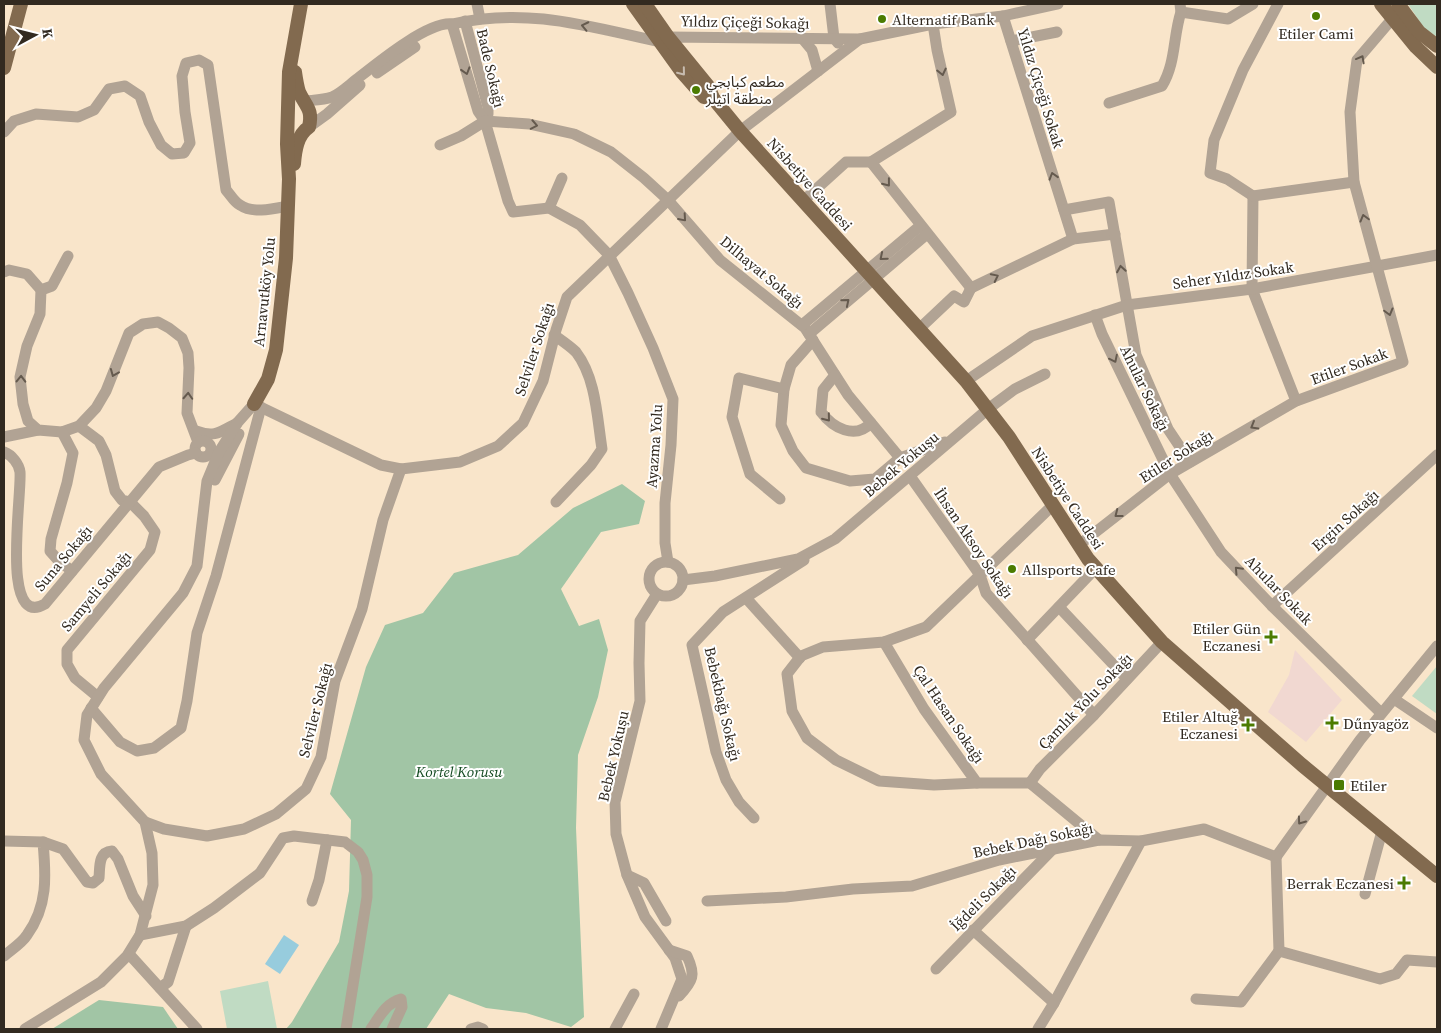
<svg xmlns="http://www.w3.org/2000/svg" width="1441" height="1033" viewBox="0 0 1441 1033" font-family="'Source Serif 4','Noto Sans Arabic',serif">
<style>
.medical{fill:#f1d8d1}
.green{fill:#c0dbc3}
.forest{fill:#a1c5a5}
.water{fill:#97ccdd}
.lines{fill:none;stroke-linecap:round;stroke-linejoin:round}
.minor{stroke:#b1a394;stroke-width:11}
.major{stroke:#826a4f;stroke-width:14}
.oneway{stroke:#655a4e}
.oneway2{stroke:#c7bcb0}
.poi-dot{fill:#4b7b01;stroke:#fff;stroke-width:2}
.labels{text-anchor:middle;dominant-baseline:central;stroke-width:4;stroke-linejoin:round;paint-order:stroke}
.poi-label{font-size:15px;fill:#322a20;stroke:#fff;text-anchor:start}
.street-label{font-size:15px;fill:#322a20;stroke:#fff}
.park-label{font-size:15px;font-style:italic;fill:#134a21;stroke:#fff}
</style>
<rect width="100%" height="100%" fill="#f9e5ca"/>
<polygon class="medical" points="1295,650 1342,700 1306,742 1268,712 1289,675"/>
<g class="green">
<polygon points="1408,4 1437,4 1437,37 1424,28"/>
<polygon points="1437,666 1437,714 1412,696"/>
<polygon points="268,981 277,1029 227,1029 220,991"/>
</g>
<g class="forest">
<polygon points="622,484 645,501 639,524 601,532 561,589 579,626 599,619 608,650 598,697 578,755 576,828 584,1017 571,1027 526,1013 486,1008 449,994 426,1029 286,1029 292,1022 339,942 349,891 351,820 330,794 366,667 385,625 423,613 454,573 518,555 573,508"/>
<polygon points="99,1000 163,1007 178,1029 52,1029"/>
</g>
<polygon class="water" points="284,935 299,945 280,974 265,964"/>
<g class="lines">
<g class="minor">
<polyline points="477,4 480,19"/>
<polyline points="830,4 834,38 838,43"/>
<polyline points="1181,12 1228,19 1253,4"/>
<polyline points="1003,16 1073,239"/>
<polyline points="465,21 488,107 488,114 485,121"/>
<polyline points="452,24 478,111 485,121 508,201 513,212 549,208 580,225 609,255 628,293 653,348 673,399 671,445 665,503 665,543 668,562"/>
<polyline points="933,24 937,50 951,112 871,162 971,288 1073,239 1115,234"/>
<polyline points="802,38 812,50 818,71"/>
<polyline points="1011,41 1057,32"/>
<polyline points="377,73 415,47"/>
<path d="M305,101C314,100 323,100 332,97C341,93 349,85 357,79C376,64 428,21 452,24C528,7 587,26 660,42L668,37L860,39L933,24L1003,16L1058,4"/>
<path d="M1109,103L1162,86C1176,63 1173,36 1181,12L1180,4"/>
<polyline points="309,127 327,114 360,85"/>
<path d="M4,132L14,121L36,114L78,117L94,110L109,89L125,86L140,96L149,122L161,145L172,154L184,153L190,143L185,112L182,76L186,63L199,60L208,65L226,190C230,194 234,202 240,205C253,214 273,209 288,206"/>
<polyline points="440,145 461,136 485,121 529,124 574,134 611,152 644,178 668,200 720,260 805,328 848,395 900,458"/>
<polyline points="1253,196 1227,179 1210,173 1214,140 1243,70 1278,4"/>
<polyline points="1253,196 1252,289 1296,401"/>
<polyline points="1253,196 1354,182"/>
<polyline points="803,201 846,162 871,162"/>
<polyline points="549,208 562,178"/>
<polyline points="1064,210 1109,202 1136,355 1168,429 1190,462"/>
<polyline points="4,272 9,270 27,274 41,290 40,314 27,346 20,377 23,404 28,421 38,430 62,432 79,426 96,408 106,391 129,333 143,324 158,322 169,328 182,338 188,353 189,368 187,413 198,442"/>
<polyline points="41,290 52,286 68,256"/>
<polyline points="1095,315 1102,334 1170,474 1221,552 1272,606 1381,713"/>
<polyline points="802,325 920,226"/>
<polyline points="919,329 954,296 964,302 971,288"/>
<polyline points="809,334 927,234"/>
<path d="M554,335C561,340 570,346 576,352C596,378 597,417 602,449L591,465L556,502"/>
<polyline points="813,340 791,365 784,389 781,425 793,451 806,468 850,481 875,479 900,458 945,442"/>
<path d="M835,375L823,390L821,412C833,428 855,440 871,423"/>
<polyline points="966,381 1032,336 1127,305 1252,289 1437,255"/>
<polyline points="254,404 381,465 401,469 460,462 498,446 523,423 543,381 556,330 567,297 740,131 860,39"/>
<polyline points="79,426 99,441 106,455 115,491 122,500 130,502 144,516 155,532 150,550 67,650 67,664 75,678 98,697"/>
<path d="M196,431C215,438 220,432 237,423"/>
<polyline points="62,432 73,453 67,483 51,539 50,551 58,560 72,571"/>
<polyline points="4,437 38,430"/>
<circle cx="203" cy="449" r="8"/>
<path d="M4,452C12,455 19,464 20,472C22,496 0,630 45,604L159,467L188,455L196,453"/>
<polyline points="910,476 980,575 986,593 1094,715"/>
<polyline points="215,480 239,434"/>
<polyline points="780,499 750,474 732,417 739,378 784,389"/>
<polyline points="1079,545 1170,474 1296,401 1403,362 1354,182 1350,112 1357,60 1392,19"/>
<circle cx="666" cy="579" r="17"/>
<polyline points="683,580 715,576 798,559 835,539 988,409 1015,389 1045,374"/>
<polyline points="657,594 640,621 639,663 640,701 615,802 616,834 627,875 645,917 675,958 682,979 661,1029"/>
<polyline points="746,598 800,658"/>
<polyline points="1272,606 1437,455"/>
<polyline points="1059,607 1127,679"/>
<polyline points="1027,640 1096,568"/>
<polyline points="884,642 924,709 977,783 1030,783 1099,840"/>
<polyline points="1394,699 1437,728"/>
<polyline points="91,708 120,742 137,751 154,748 181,728 187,701 197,633 216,576 261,407"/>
<polyline points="977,783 934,785 879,781 836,760 807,738 792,711 787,674 801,656 823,647 884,642 926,627 1053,505"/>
<polyline points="1030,783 1040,769 1094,715 1162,642"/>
<polyline points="754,818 739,802 726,780 716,752 692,645 723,612 804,560"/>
<polyline points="145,822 164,829 207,836 244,829 276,814 306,789 321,757 335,681 362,609 383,520 401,469"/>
<path d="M4,841L43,842C46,876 48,906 27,935C22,943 11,950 4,956"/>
<path d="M43,842L63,849L87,882L93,883L99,878C100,867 98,852 112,851L118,859L133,896L146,916"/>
<polyline points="1276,857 1360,740 1437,646"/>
<polyline points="1276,857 1279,951"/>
<polyline points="627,875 644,883 666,921"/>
<polyline points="1365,894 1382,831"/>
<polyline points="312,901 319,880 327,840"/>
<polyline points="707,901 786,897 853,889 912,886 999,860 1099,840 1141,841 1204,829 1276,857"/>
<polyline points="973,930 1054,1003"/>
<polyline points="140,935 186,926 214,908 260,873 283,838 294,836 345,842 358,852 363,860 367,875 367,897 346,1029"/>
<path d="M669,950L687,956C696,975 693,981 679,996"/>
<polyline points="1279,951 1380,979 1396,974 1407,960 1437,962"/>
<polyline points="129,954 197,1029"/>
<polyline points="936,969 1053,849"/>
<polyline points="160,988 168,982 186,926"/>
<polyline points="1196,999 1241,1002 1279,951"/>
<polyline points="25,1029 101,982 127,956 140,935 153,885 152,853 145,822 101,774 84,740 87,715 104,688 183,593 197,566 207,481 219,452 238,422 254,404"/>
<path d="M371,1029C380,1016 385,1004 401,999L402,1007L392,1029"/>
<polyline points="471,1029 478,1027 483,1029"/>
<polyline points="615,1029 634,994"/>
<polyline points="1038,1029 1054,1003 1141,841"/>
</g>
<g class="major">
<polyline points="633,4 681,71 704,97 713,98"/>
<polyline points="645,4 668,37 708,86 713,98 740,131 966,381 1009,437 1088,559 1162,642 1302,765 1437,876"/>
<polyline points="1381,4 1416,47 1437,67"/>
<polyline points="1398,4 1419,32 1437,46"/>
<polyline points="4,68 21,4"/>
<path d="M294,164C295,151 297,135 309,127C313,109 306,107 299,92C297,86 296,79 295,72"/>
<polyline points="254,404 268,379 276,350 286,258 289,179 287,144 289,72 301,4"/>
</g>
</g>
<defs><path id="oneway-chevron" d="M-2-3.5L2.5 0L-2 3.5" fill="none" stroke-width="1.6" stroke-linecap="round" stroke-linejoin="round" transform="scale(1.25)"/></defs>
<g class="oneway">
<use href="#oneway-chevron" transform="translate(585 26) rotate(-168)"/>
<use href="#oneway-chevron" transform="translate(1361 59) rotate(-61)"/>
<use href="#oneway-chevron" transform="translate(466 71) rotate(73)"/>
<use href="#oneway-chevron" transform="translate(942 72) rotate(77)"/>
<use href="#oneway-chevron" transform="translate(534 125) rotate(11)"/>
<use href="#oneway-chevron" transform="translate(1053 176) rotate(-107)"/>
<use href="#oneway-chevron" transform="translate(887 183) rotate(52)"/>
<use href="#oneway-chevron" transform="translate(683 218) rotate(49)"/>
<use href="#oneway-chevron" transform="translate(1364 218) rotate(-105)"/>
<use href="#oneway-chevron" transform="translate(883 257) rotate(140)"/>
<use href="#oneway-chevron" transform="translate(1121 269) rotate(-99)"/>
<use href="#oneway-chevron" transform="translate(995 277) rotate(-26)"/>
<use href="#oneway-chevron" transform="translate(846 302) rotate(-40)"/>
<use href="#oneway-chevron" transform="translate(1389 312) rotate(75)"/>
<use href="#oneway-chevron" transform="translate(1114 359) rotate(64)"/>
<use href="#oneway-chevron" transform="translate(114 373) rotate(112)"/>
<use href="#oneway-chevron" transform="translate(21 379) rotate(-89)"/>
<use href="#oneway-chevron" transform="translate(188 396) rotate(-87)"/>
<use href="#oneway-chevron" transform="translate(827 418) rotate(51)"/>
<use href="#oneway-chevron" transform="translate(1254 426) rotate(150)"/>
<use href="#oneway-chevron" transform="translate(1118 514) rotate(142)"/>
<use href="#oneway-chevron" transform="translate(1238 570) rotate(-133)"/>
<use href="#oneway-chevron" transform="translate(1301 821) rotate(126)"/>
</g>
<use class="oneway2" href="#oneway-chevron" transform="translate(682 72) rotate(51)"/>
<g class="poi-dot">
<circle cx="1316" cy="16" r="5"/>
<circle cx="882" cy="19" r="5"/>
<circle cx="696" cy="90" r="5"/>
<circle cx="1012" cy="569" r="5"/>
<path d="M1268.5 629.5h5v5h5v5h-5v5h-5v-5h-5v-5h5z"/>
<path d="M1329.5 715.5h5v5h5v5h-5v5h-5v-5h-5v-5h5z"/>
<path d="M1245.5 717.5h5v5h5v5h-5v5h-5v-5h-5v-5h5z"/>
<rect x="1333" y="779" width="12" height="12" rx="2.5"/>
<path d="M1401.5 875.5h5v5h5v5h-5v5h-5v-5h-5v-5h5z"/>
</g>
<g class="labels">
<g class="poi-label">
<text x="892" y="19">Alternatif Bank</text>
<text x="1316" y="33" text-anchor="middle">Etiler Cami</text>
<text x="706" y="81">مطعم كبابجي<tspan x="706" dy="17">منطقة اتيلر</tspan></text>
<text x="1022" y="569">Allsports Cafe</text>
<text x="1261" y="628" text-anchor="end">Etiler Gün<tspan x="1261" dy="17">Eczanesi</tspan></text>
<text x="1238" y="716" text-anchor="end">Etiler Altuğ<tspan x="1238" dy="17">Eczanesi</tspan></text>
<text x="1343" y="723">Dűnyagöz</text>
<text x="1350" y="785">Etiler</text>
<text x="1394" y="883" text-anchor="end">Berrak Eczanesi</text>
</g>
<g class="street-label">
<text transform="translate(745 22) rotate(1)">Yıldız Çiçeği Sokağı</text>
<text transform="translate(491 68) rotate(77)">Bade Sokağı</text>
<text transform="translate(1041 88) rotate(73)">Yıldız Çiçeği Sokak</text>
<text transform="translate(810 184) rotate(48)">Nisbetiye Caddesi</text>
<text transform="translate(762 272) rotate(40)">Dilhayat Sokağı</text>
<text transform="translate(1233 275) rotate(-8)">Seher Yıldız Sokak</text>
<text transform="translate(264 292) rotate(-84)">Arnavutköy Yolu</text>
<text transform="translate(534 349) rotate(-72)">Selviler Sokağı</text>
<text transform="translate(1349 366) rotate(-20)">Etiler Sokak</text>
<text transform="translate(1145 388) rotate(64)">Ahular Sokağı</text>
<text transform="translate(654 446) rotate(-86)">Ayazma Yolu</text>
<text transform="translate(1176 456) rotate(-33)">Etiler Sokağı</text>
<text transform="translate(901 464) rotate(-40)">Bebek Yokuşu</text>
<text transform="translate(1068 498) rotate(57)">Nisbetiye Caddesi</text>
<text transform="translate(1345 520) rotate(-42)">Ergin Sokağı</text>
<text transform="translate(974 543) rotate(56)">İhsan Aksoy Sokağı</text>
<text transform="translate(63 558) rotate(-50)">Suna Sokağı</text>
<text transform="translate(1279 590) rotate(46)">Ahular Sokak</text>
<text transform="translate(96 591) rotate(-50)">Samyeli Sokağı</text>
<text transform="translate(1085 701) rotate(-46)">Çamlık Yolu Sokağı</text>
<text transform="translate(723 704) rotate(77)">Bebekbağı Sokağı</text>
<text transform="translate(315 710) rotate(-76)">Selviler Sokağı</text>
<text transform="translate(949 714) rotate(56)">Çal Hasan Sokağı</text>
<text transform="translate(613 756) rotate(-77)">Bebek Yokuşu</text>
<text transform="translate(1033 840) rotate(-12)">Bebek Dağı Sokağı</text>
<text transform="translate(983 898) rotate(-45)">İğdeli Sokağı</text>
</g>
<g class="park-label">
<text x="459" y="771">Kortel Korusu</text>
</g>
</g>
<rect width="1441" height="1033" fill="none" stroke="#322a20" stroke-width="10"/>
<g transform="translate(35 35) rotate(83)" stroke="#ffffff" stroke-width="4" paint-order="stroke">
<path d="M0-4L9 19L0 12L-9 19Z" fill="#322a20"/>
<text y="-8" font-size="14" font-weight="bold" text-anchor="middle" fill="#322a20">K</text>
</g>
</svg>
